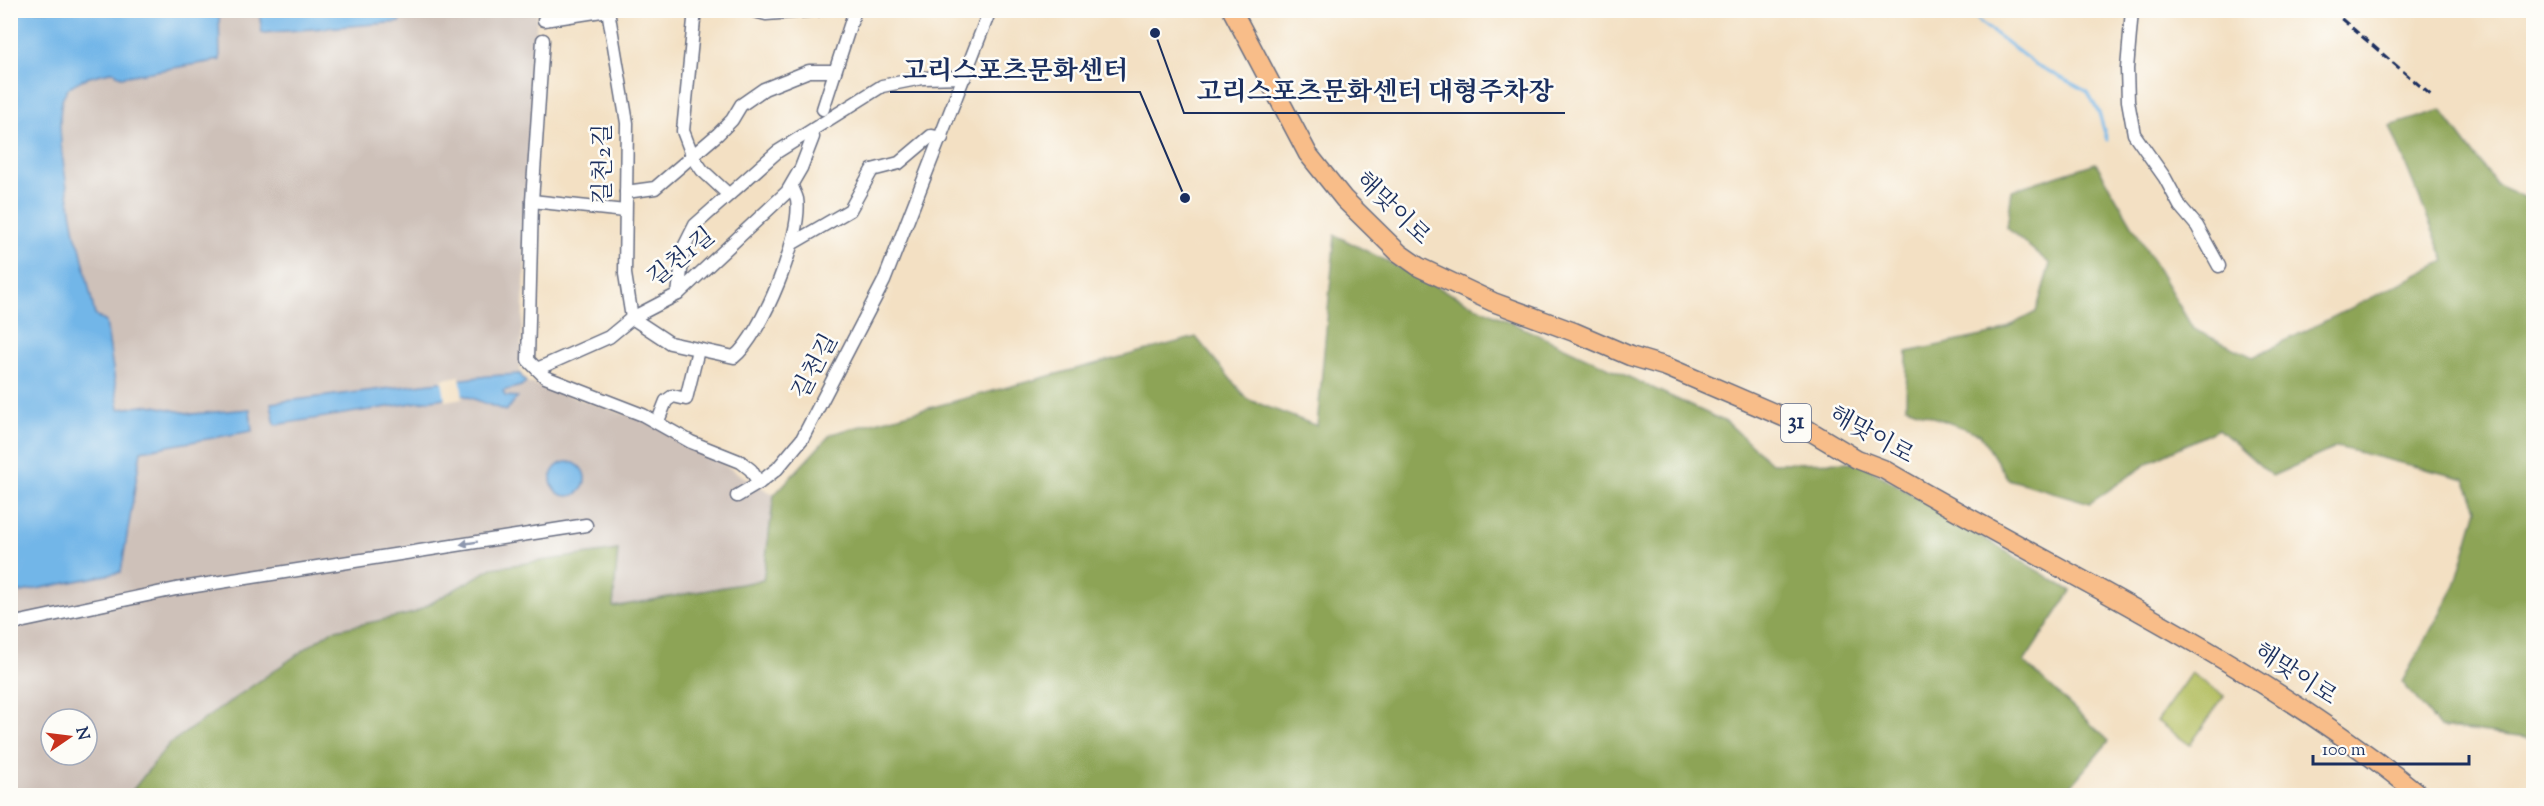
<svg xmlns="http://www.w3.org/2000/svg" width="2544" height="806" viewBox="0 0 2544 806" font-family="'Sorts Mill Goudy','Noto Serif KR',serif">
<style>
.industrial{fill:#cec1b9;fill-rule:evenodd}
.green{fill:#b2bd5f;stroke:#66765e;stroke-width:1.5}
.forest{fill:#8da456;stroke:#546a5a;stroke-width:1.5}
.water{fill:#72b6e8;stroke:#4672a3;stroke-width:1.5}
.pier{fill:#f3e0c3}
.lines{fill:none;stroke-linecap:round;stroke-linejoin:round}
.stream{stroke:#72b6e8;stroke-width:3}
.minor-casing{stroke:#676d81;stroke-width:15}
.primary-casing{stroke:#676d81;stroke-width:21}
.minor{stroke:#fff;stroke-width:12}
.primary{stroke:#f8bd89;stroke-width:18}
.rail{stroke:#1b2f5e;stroke-width:3;stroke-dasharray:9 4.5;stroke-linecap:butt}
.oneway{fill:#8d97ae}
.labels{text-anchor:middle;dominant-baseline:central;stroke-width:5;stroke-linejoin:round;paint-order:stroke}
.shield{fill:#fdfcf7;stroke:#5f6c8c;stroke-width:1.5}
.shield-label{font-size:22px;font-weight:bold;fill:#1b2f5e}
.street-label{font-size:24px;fill:#1b2f5e;stroke:#fdfcf7}
.leader{fill:none;stroke:#1b2f5e;stroke-width:2}
.callout-dot{fill:#1b2f5e;stroke:#fdfcf7;stroke-width:2}
.callout-label{font-size:26px;text-anchor:middle;font-weight:bold;fill:#1b2f5e;stroke:#fdfcf7;stroke-width:5;stroke-linejoin:round;paint-order:stroke}
</style>
<rect width="100%" height="100%" fill="#fdfcf7"/>
<filter id="ink" filterUnits="userSpaceOnUse"><feTurbulence type="fractalNoise" baseFrequency=".0167" numOctaves="2"/><feDisplacementMap in="SourceGraphic" scale="12" xChannelSelector="R" yChannelSelector="G"/><feConvolveMatrix kernelMatrix="1 2 1 2 8 2 1 2 1" color-interpolation-filters="sRGB"/></filter>
<filter id="wash" filterUnits="userSpaceOnUse"><feTurbulence type="fractalNoise" baseFrequency=".008" numOctaves="4" result="noise"/><feDisplacementMap in="SourceGraphic" scale="24" xChannelSelector="R" yChannelSelector="G"/><feGaussianBlur stdDeviation="1.35" result="paint"/><feColorMatrix in="noise" values="0 0 0 0 0 0 0 0 0 0 0 0 0 0 0 0 0 1.4 0 .05"/><feComposite in="paint" operator="in"/></filter>
<g filter="url(#wash)">
<rect width="100%" height="100%" fill="#f3e0c3"/>
<path class="industrial" d="M219,11H259L262,33L399,22V13L433,11H537L520,374L488,376L272,403L275,425L463,395L506,411L517,397L505,396L503,391L521,386L526,382L658,425L774,495L763,580L612,607L618,551L492,568L414,613L331,631L169,744L128,795L11,796V594L121,572L140,451L252,430L250,409L192,414L150,405L119,409L106,322L95,315L80,246L76,238L65,177L60,111L65,94L79,81L113,71L220,60ZM51,719H87V755H51Z"/>
<polygon class="green" points="2191,673 2224,696 2190,745 2157,721"/>
<g class="forest">
<polygon points="2441,110 2497,185 2533,201 2534,737 2527,738 2440,727 2402,682 2455,586 2477,509 2465,479 2337,447 2272,476 2219,429 2153,460 2090,503 2008,479 1980,434 1906,407 1907,352 1996,333 2036,312 2050,264 2007,228 2012,190 2096,163 2193,329 2253,357 2445,261 2390,126"/>
<polygon points="1335,235 1467,302 1728,423 1771,463 1859,462 2071,591 2024,662 2109,741 2062,796 128,796 169,744 331,631 414,613 492,568 618,550 613,607 763,580 774,495 831,434 1196,337 1247,399 1317,426"/>
</g>
<g class="water">
<path d="M11,10L219,11L220,60L121,77L113,71C96,76 73,78 64,95C52,120 71,209 76,238L80,246L95,315L106,322L119,409L150,405L192,414L250,409L252,431L141,451L121,572L11,594Z"/>
<polygon points="259,11 259,10 433,11 399,13 400,22 262,33"/>
<polygon points="520,374 526,382 521,386 503,391 505,396 518,397 506,411 463,395 275,425 271,403 488,376"/>
<circle cx="568" cy="479" r="17"/>
</g>
<polygon class="pier" points="460,376 463,398 445,401 442,379"/>
<g class="lines">
<polyline class="stream" points="1970,10 1981,23 2035,64 2088,92 2099,113 2107,140"/>
</g>
</g>
<g filter="url(#ink)">
<g class="lines">
<defs>
<g id="minor">
<path d="M608,10L627,123L625,274L632,318L670,343L734,357C762,335 803,234 797,199C796,195 793,190 792,186"/>
<polyline points="695,10 683,131 693,157 702,170 728,194"/>
<polyline points="750,10 766,14 818,10"/>
<polyline points="2132,10 2127,69 2128,101 2134,134 2165,178 2180,206 2197,226 2219,266"/>
<polyline points="544,20 608,10"/>
<polyline points="543,40 532,201 528,360 545,377 643,415 691,442 741,462 751,470 759,483 777,469 802,439 884,281 990,10"/>
<polyline points="823,109 855,10"/>
<polyline points="626,192 655,188 718,134 732,120 741,105 764,89 809,71 834,71"/>
<polyline points="532,201 625,211"/>
<polyline points="793,243 850,210 872,170 899,163 931,136 942,138"/>
<polyline points="678,294 684,247 695,225 777,152 882,86 922,78 965,77"/>
<polyline points="537,369 609,337 632,318 678,294 787,192 801,168 813,137"/>
<polyline points="658,421 666,401 673,396 686,399 698,350"/>
<polyline points="737,496 759,483"/>
<polyline points="10,624 176,589 586,525"/>
</g>
<path id="primary" d="M1232,10L1308,154L1344,199L1399,253L1419,267L1493,302L1574,332L1630,356L1667,367L1795,422L1857,459L1883,469C2064,575 2257,662 2421,796"/>
</defs>
<use href="#minor" class="minor-casing"/>
<use href="#primary" class="primary-casing"/>
<use href="#minor" class="minor"/>
<use href="#primary" class="primary"/>
<polyline class="rail" points="2331,10 2432,96"/>
</g>
<defs><path id="oneway-solid" d="M-6-.8H1V-3.2L6.5 0L1 3.2V.8H-6Z" transform="scale(1.5)"/></defs>
<use class="oneway" href="#oneway-solid" transform="translate(469 543) rotate(171)"/>
</g>
<g class="labels">
<rect class="shield" x="1781" y="404" width="30" height="38" rx="4.5"/>
<g class="shield-label">
<text x="1796" y="423">31</text>
</g>
<g class="street-label">
<text transform="translate(604 164) rotate(-90)">길천2길</text>
<text transform="translate(1392 209) rotate(44)">해맞이로</text>
<text transform="translate(682 258) rotate(-39)">길천1길</text>
<text transform="translate(816 367) rotate(-62)">길천길</text>
<text transform="translate(1871 436) rotate(29)">해맞이로</text>
<text transform="translate(2295 675) rotate(33)">해맞이로</text>
</g>
</g>
<path class="leader" d="M1185 198L1140 92H890M1155 33L1184 113H1565"/>
<g class="callout-dot">
<circle cx="1185" cy="198" r="6"/>
<circle cx="1155" cy="33" r="6"/>
</g>
<g class="callout-label">
<text x="1015" y="79">고리스포츠문화센터</text>
<text x="1375" y="100">고리스포츠문화센터 대형주차장</text>
</g>
<rect width="2544" height="806" fill="none" stroke="#fdfcf7" stroke-width="36"/>
<g transform="translate(69 737) rotate(76)"><circle r="28" fill="#fdfcf7" stroke="#a3aaba" stroke-width="1.5"/>
<path d="M0-4.5L10 22L0 15L-10 22Z" fill="#c8321e"/>
<text y="-9" font-size="16" font-weight="bold" text-anchor="middle" fill="#1b2f5e">N</text>
</g>
<path d="M2313 755v9h156v-9" fill="none" stroke="#1b2f5e" stroke-width="3"/>
<text x="2322" y="755" font-size="18" fill="#1b2f5e" stroke="#fdfcf7" stroke-width="4.5" paint-order="stroke">100 m</text>
</svg>
